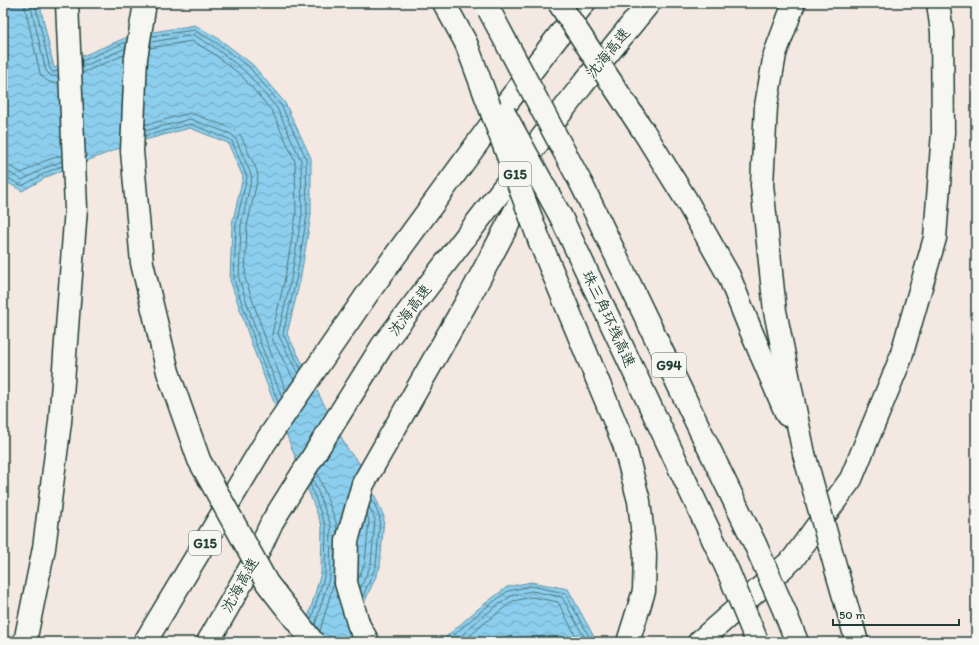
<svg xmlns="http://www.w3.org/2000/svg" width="979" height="645" viewBox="0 0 979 645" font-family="Itim,'LXGW WenKai TC',sans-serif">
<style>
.water{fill:url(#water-waves);stroke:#6094a3}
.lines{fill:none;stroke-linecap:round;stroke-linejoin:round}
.shore{stroke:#4b777e;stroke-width:1}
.highway-casing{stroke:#1f3d34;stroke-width:25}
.highway{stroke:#f6f6f2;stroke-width:22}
.highway-bridge-casing{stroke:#1f3d34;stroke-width:25;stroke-linecap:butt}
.highway-bridge{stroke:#f6f6f2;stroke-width:22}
.labels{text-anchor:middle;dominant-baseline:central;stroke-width:3;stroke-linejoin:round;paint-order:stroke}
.shield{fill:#f6f6f2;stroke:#60746d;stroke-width:1}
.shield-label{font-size:14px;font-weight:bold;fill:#1f3d34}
.street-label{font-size:15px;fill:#1f3d34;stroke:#f6f6f2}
</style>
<defs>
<pattern id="water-waves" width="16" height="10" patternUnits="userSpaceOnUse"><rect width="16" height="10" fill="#8cceed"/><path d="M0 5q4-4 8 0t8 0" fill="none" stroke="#72a8c1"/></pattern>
</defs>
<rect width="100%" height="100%" fill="#f3e8e2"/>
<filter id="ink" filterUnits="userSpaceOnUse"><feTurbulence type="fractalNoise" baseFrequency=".025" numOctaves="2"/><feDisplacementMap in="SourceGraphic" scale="8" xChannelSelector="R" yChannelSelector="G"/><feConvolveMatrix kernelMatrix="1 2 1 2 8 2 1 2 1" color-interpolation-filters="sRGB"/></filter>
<g filter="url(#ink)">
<g class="water">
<polygon points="3,3 37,3 40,5 54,68 130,36 195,25 219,39 252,64 285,103 311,158 311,215 300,281 287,334 348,450 362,466 384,517 380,567 354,626 352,642 301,642 321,573 322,526 253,348 230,280 232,224 243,177 228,143 190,128 130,144 49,176 22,191 5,181 3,175"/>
<polygon points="531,582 568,589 593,635 594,642 440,642 478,609 507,587"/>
</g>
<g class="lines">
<g class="shore">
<path d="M24,3L40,73C44,80 50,84 58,83"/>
<polyline points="30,3 46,71 51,76 58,77"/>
<polyline points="35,3 50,69 53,72 58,71"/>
<polyline points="152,36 194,30 217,43 249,67 281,105 306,158 307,215 296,280 283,334 301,369"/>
<polyline points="151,42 194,35 214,47 245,71 277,108 301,160 302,214 291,279 278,334 298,374"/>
<polyline points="150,48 192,41 211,52 241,75 272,111 295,161 296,214 285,278 272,334 273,341 294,380"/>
<polyline points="82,61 126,42"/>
<polyline points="82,67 126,48"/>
<polyline points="82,73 124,55"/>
<polyline points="145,125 190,113 234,129 241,136 257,171 258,177 247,226 245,278 267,343 286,391"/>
<polyline points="145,131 190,119 231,134 236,139 252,177 241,225 239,279 261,345 282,397"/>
<polyline points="145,136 190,124 229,139 232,141 247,177 236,224 234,280 257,347 278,402"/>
<polyline points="3,165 11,167 22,173 42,162 62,155"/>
<polyline points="3,171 8,172 22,180 45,168 62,161"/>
<polyline points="3,176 6,177 22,186 47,172 62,166"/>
<polyline points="317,472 336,522 337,533"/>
<polyline points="313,479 331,526 330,575 315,625"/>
<polyline points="310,484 326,527 325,574 311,620"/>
<polyline points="358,579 365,563 369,520 367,515"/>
<polyline points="360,589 371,564 375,519 369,506"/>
<polyline points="363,596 376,566 380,518 372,498"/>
<polyline points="320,631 334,582"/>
<polyline points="446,642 480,612 508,591 531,586 565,593 589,636 590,642"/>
<polyline points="454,642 483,616 511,596 531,591 562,597 584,637 585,642"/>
<polyline points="463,642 487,621 513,601 532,597 558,602 579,642"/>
</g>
<defs>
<g id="highway">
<polyline points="444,3 466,43"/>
<polyline points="794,3 775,54 766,106 762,185 775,311 804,454"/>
<polyline points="644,132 685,198 729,276 751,331 787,415"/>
<polyline points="582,185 755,544"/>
<polyline points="561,217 728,571"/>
<polyline points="540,242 624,444 639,501 645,554 644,591 628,642"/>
<polyline points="836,569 857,642"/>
<polyline points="784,610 797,642"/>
<polyline points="25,642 44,548 60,422 76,208 67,3"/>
<polyline points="145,642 264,444 368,293 506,104 584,3"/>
<polyline points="208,642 253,563 272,522 382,346 583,84 649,3"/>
<polyline points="368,642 359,626 346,583 347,541 363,484 470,296 530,183"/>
<polyline points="699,642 793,559 851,479 900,360 935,238 943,132 942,32 938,3"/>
</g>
</defs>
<use href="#highway" class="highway-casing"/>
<use href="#highway" class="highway"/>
<defs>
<g id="highway-bridge">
<polyline points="145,3 136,58 132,151 142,263 168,372 199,460 267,583 313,642"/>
<polyline points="559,3 644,132"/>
<polyline points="489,10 582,185"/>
<polyline points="466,43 540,242"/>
<polyline points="504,113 561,217"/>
<polyline points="804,454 836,569"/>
<polyline points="755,544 784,610"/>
<polyline points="728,571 756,639"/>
</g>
</defs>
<use href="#highway-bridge" class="highway-bridge-casing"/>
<use href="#highway-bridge" class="highway-bridge"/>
</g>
</g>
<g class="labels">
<g class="shield">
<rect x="499" y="162" width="32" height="24" rx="3"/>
<rect x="652" y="353" width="34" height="24" rx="3"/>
<rect x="189" y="531" width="32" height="24" rx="3"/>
</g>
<g class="shield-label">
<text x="515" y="174">G15</text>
<text x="669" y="365">G94</text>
<text x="205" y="543">G15</text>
</g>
<g class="street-label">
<text transform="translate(608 53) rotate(-51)">沈海高速</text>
<text transform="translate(410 310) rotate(-53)">沈海高速</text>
<text transform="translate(609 319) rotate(65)">珠三角环线高速</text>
<text transform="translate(240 585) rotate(-61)">沈海高速</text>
</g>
</g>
<rect width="979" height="645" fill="none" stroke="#f6f6f2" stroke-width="16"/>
<rect x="8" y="8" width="963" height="629" fill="none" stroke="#1f3d34" stroke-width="1.5" filter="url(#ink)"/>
<path d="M833 619v6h126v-6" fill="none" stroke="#1f3d34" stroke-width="2"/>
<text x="839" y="619" font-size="12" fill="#1f3d34" stroke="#f6f6f2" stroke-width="3" paint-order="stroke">50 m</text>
</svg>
